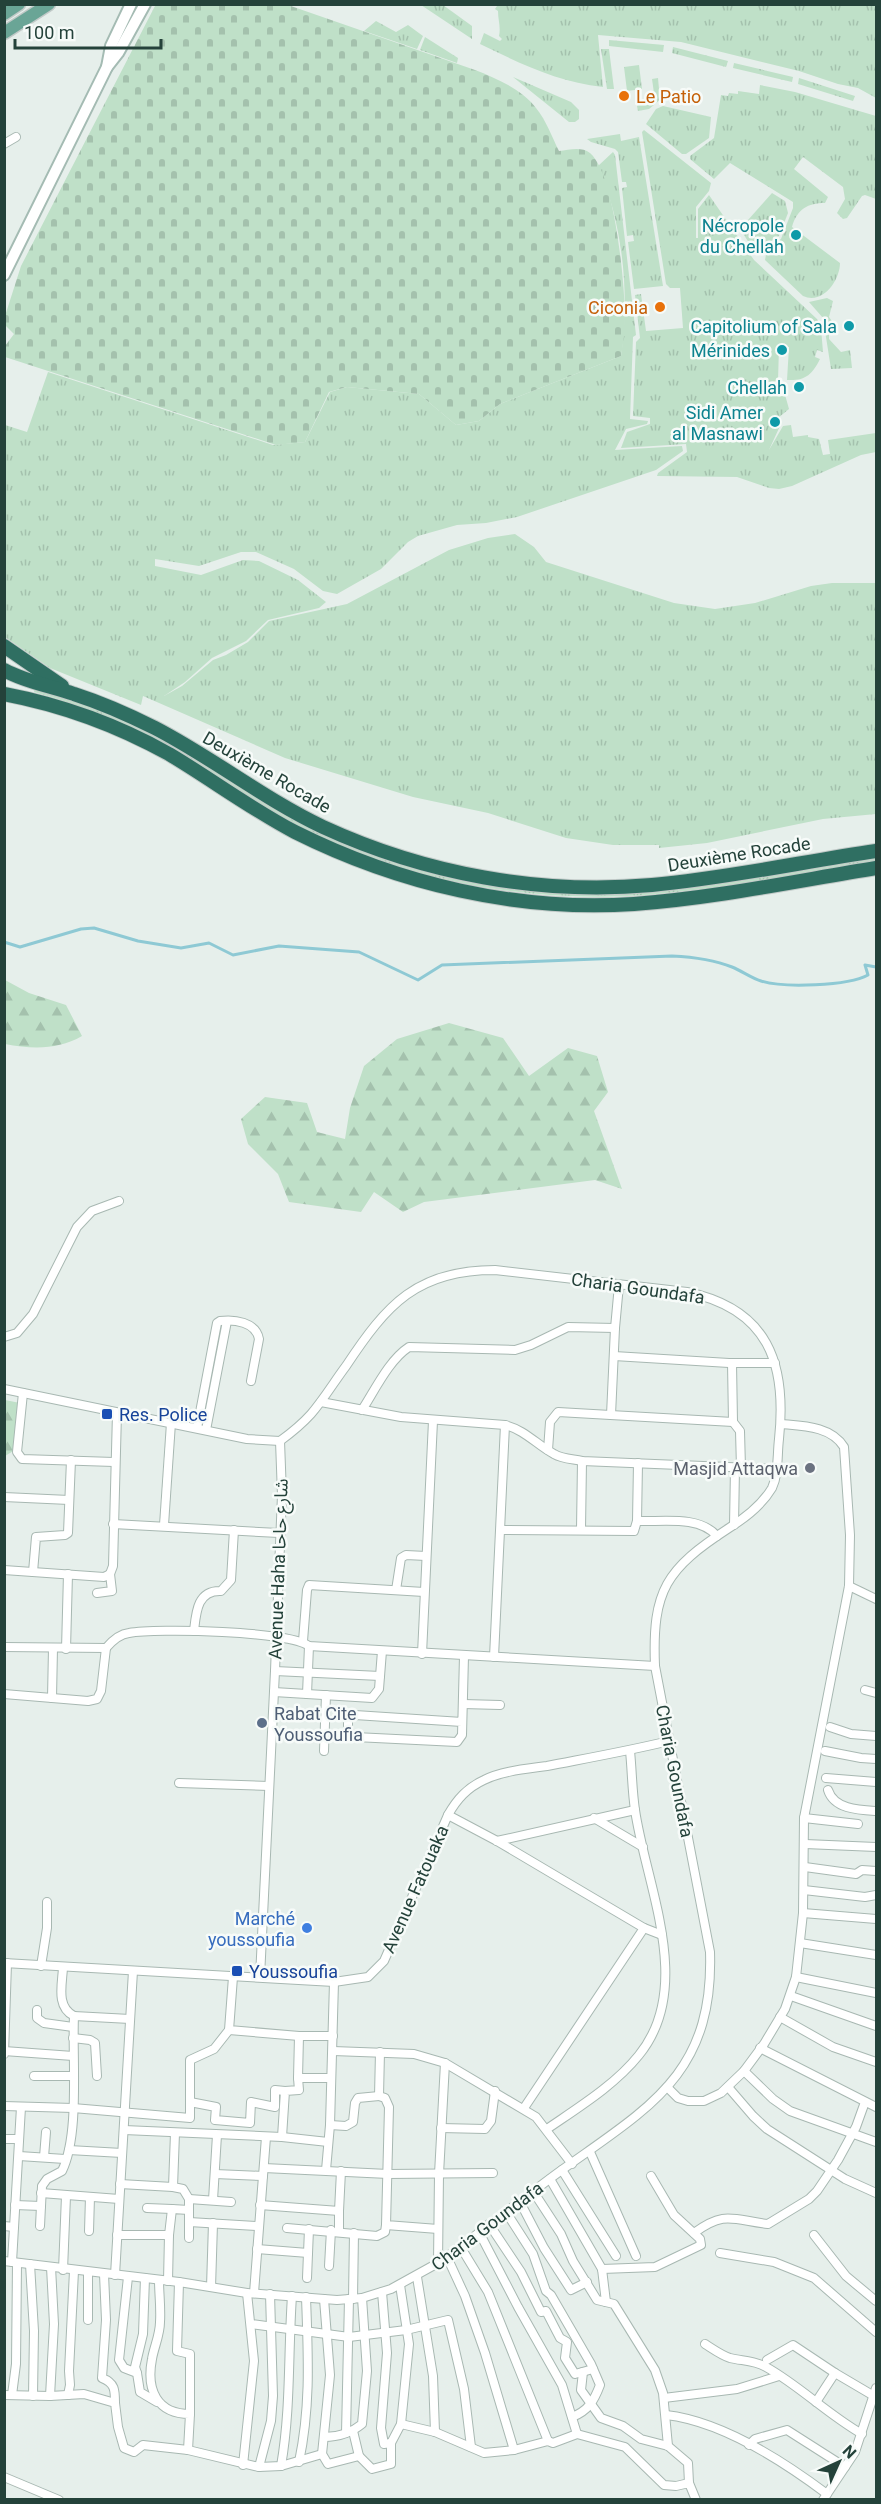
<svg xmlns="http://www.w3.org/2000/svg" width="881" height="2504" viewBox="0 0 881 2504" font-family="Roboto,'Noto Sans Arabic',sans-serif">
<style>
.grass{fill:url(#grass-tufts)}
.forest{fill:url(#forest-firs)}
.cemetery{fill:url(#cemetery-stones)}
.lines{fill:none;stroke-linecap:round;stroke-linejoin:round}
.stream{stroke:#8ec9d4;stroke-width:3}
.street-casing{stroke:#a8b8b2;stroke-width:10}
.secondary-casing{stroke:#a4bbb3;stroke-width:14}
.primary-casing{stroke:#c2cac8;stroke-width:15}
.highway-casing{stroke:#c2cac8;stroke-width:16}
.street{stroke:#fff;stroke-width:8}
.secondary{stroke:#fff;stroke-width:10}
.primary{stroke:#6aa596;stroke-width:12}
.highway{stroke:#2f6f62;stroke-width:14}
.food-dot{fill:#e8710a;stroke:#f7fbf9;stroke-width:2}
.culture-dot{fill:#0f9aa8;stroke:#f7fbf9;stroke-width:2}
.transit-dot{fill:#1a4fb4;stroke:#f7fbf9;stroke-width:2}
.worship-dot{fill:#6b7280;stroke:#f7fbf9;stroke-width:2}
.service-dot{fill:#5c6f8a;stroke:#f7fbf9;stroke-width:2}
.shop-dot{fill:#3f7fe0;stroke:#f7fbf9;stroke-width:2}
.labels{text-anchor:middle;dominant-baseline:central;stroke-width:5;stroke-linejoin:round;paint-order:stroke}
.food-label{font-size:18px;fill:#c56008;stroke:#f7fbf9;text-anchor:start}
.culture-label{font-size:18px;fill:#0d838f;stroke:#f7fbf9;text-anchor:end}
.street-label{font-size:18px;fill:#24423a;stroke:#f7fbf9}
.transit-label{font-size:18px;fill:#164399;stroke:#f7fbf9;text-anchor:start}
.worship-label{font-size:18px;fill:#5b616d;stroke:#f7fbf9;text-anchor:end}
.service-label{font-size:18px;fill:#4e5e75;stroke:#f7fbf9;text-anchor:start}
.shop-label{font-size:18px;fill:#366cbe;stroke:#f7fbf9;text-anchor:end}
</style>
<defs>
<pattern id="grass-tufts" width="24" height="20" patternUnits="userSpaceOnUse" patternTransform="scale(1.5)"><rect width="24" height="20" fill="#bfe0c8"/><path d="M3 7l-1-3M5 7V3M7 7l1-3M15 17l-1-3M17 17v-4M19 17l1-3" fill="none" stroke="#a4c1ad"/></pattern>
<pattern id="forest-firs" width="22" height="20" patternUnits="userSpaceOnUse" patternTransform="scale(1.5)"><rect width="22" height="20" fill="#bfe0c8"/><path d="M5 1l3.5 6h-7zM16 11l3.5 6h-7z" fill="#a4c1ad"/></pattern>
<pattern id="cemetery-stones" width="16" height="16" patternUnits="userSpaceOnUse" patternTransform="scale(1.5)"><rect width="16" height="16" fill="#bfe0c8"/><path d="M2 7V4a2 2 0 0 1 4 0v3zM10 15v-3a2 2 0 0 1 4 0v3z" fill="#a4c1ad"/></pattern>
</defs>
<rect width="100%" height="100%" fill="#e6efeb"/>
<g class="grass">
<polygon points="421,5 443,5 472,26 472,39"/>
<path d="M495,5H876V98L858,88L838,84L799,71L681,42L598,35L603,87C558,82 521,64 480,44L484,33L500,41L502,39L499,36C501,27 498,20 498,11L495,9L497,6Z"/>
<polygon points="376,21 396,32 408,25 423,36 417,49 364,31"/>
<polygon points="425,37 458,58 457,63 420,50"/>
<polygon points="609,40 664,45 663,52 609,46"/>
<polygon points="673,47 728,61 726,67 672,53"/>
<polygon points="601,49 609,49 614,89 607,89"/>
<polygon points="734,63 793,77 792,82 733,68"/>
<polygon points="639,65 642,89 627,91 624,67"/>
<polygon points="513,77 571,102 579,110 579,119 575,122 569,122"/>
<polygon points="658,78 660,100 649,109 638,111 637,106 640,102 655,100 652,79"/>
<polygon points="799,78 855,96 853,101 798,84"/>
<path d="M760,85L795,92L876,116V199L865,195L862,196L847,218L843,219L837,213L845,199L843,187L803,157L794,169L828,197L825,203C808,203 797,209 792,227L840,263C840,280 823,305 803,296L765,260L767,249L781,239L793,208V202L730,163L714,179L690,159V156L714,138L721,95L728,96L729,93L738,94V91L759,94Z"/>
<polygon points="663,106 711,117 709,138 686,154 682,154 646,124 656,109"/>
<path d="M644,130L711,183L709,191L696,207V238H698V209L709,195L754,260L817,319L821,328L823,352L817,350L815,357L820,359C812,375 805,381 787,380L789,347H779L778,381L767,382V385L782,384L789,409L778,418L772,419L773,427L780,426L769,450L783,426L791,425L793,437L808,435V437L819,439L823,455L830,454L828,440L876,433V452L861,455L792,486L779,489L769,488L737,477L657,476L658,473L687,452L686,444L621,448L627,432L650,424V418L633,416L636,342L640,338L635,295L641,294L646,331L683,328L680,288H670L666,284L642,132Z"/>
<polygon points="620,134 621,141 639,137 663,286 634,289 628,242 634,241 633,235 627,236 622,188 627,187 626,182 622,182 618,152 615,149 591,142 587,139"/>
<path d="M613,152L615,155L636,335L633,337L630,419L648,421L647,424L626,429L615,450L682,446L683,451L656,470L517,517L486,523L457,525L418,536L408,542L381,569L337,594L323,591L294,569L256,552H241L199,566L155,559V566L201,575L243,560L259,561L298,580L326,602L319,608L268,620L246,641L212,658L185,682L164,696L182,686L213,660L226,655L248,642L269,621L347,604L449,550L488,538L515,534L534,547L546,562L674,603L715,609L755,603L811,586L832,583H876V814L823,819L707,843L659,848V845H613L566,838L488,813L413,797L285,758L143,696L141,705L50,668L5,637V425L27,432L48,372L273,445L305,442L330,392L347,387L419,394L456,425L479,421L500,404L621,356C630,294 623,224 598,166Z"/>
<polygon points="772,193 785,201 788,213 779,236 755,252 740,229"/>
<polygon points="827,298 833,301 829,317 836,327 829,334 829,339 841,352 850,350 852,368 831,369 823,318 809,302"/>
<path d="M35,689C87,704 138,725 185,753C224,776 260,803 301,824C402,876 520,901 634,893C715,888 796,871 876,858V861C804,872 730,888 657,894C534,905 410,882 300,827C259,806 223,779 184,755C138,727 87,707 34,692Z"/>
</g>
<g class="forest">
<path d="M5,980L29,993L66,1005L82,1036C58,1050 32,1049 5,1044Z"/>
<polygon points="449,1023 503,1038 529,1076 568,1048 597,1056 608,1092 594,1111 622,1189 595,1180 424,1202 403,1212 374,1192 361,1212 289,1202 278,1174 248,1144 241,1119 265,1097 307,1103 317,1132 345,1139 350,1108 364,1066 397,1039"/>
<polygon points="5,1400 20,1403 15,1450 5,1456"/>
</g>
<path class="cemetery" d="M156,4L288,5L475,70C496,78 523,90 536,108C546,120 552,137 559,151C569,150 581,146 590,153C615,174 625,286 625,319C625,332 623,344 621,356L500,404L479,421L456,425L419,394L347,387L329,392L305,442L276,445L5,357V346L14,334L5,325V316L21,266Z"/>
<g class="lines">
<path class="stream" d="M4,942L20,947L81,929L94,928L138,941L181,948L209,943L233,955L279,946L359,952L418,980L442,965L672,956C693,957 712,959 732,967C742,971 751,978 761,981C783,988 848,986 868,975L865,965L876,967"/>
<defs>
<g id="street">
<polyline points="4,144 16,137"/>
<polyline points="4,1337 17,1333 33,1314 77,1227 92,1211 119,1201"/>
<polyline points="614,1356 729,1363 775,1363"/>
<polyline points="732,1363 733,1422 740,1431 741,1468"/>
<polyline points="4,1389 247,1439 280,1441"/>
<polyline points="23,1393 17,1452 22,1459 114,1462"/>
<path d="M321,1402L401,1417L505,1425C525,1430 537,1445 554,1454C562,1459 573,1459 582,1461L777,1469"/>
<path d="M362,1410C375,1390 389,1360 409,1347L515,1350L531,1345L568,1327L615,1328"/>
<polyline points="611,1415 615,1328 619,1285"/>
<path d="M197,1428L217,1323L220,1321C234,1319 256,1322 259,1339L251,1381"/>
<polyline points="206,1430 227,1321"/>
<polyline points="548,1450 550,1422 558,1412 733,1422"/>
<polyline points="4,1497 69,1500"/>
<path d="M637,1521C662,1522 699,1515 717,1536"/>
<polyline points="113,1524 279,1533"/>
<polyline points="164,1525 171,1423"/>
<polyline points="734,1525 735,1468"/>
<polyline points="501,1530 634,1531 637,1521 638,1463"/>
<polyline points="581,1530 582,1461"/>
<polyline points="4,1570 104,1577 110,1574 113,1566 117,1413"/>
<polyline points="33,1572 36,1537 65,1535 68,1533 71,1460"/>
<polyline points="849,1586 876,1599"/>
<polyline points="396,1590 401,1558 406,1555 426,1556"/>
<polyline points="97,1593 112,1591 110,1574"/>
<path d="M194,1631C196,1613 197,1590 221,1591L231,1580L234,1530"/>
<polyline points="303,1641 307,1590 309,1585 424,1592"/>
<path d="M4,1647L106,1648C112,1641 119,1634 129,1633C156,1628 291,1631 309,1646L655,1666"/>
<polyline points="66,1649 68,1574"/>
<polyline points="422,1654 433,1421"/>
<polyline points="494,1657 505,1425"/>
<polyline points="275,1671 380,1676"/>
<polyline points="865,1690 876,1693"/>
<polyline points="274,1692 372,1698 379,1689 382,1651"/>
<polyline points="4,1694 88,1701 97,1699 101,1691 106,1648"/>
<polyline points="307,1694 309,1646"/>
<polyline points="52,1698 53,1648"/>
<polyline points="463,1704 500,1705"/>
<polyline points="462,1722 355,1715 348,1719 348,1731 355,1737 457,1742 462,1735 464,1656"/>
<polyline points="830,1727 851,1734 876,1736"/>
<polyline points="324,1751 326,1695"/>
<polyline points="825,1751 861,1758 876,1759"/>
<polyline points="826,1778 876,1782"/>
<polyline points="179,1783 269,1786"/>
<path d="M828,1790C834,1809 858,1810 876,1811"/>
<polyline points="448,1815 497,1841 644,1928 662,1935"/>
<polyline points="594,1818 643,1847"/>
<polyline points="804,1818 858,1824"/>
<polyline points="497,1841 635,1810"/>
<polyline points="805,1844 876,1847"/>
<polyline points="805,1867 856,1874 862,1870 876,1871"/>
<polyline points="804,1890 865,1897 876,1895"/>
<polyline points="803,1913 876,1919"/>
<polyline points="800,1943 876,1955"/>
<path d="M4,1963L334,1982L368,1977L384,1961L448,1815C457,1799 467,1788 484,1780C502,1771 526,1769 547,1766C588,1758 628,1751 669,1741"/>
<polyline points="41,1966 47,1928 47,1902"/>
<polyline points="233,1977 229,2030 299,2036"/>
<polyline points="260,1977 275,1671 282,1495 280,1441"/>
<polyline points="796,1977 876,1993"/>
<polyline points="791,1996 876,2026"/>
<polyline points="37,2010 37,2018 44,2023 73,2027"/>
<polyline points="74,2016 130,2019"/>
<polyline points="780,2017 833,2047 876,2062"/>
<polyline points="73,2038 90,2040 95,2043 97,2076"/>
<polyline points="760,2048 876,2107"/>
<polyline points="4,2051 73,2056"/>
<polyline points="333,2051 414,2054 445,2063 536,2117 572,2164"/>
<polyline points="380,2052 379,2096 385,2098 389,2107 386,2225 438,2229"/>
<polyline points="4,2054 7,1963"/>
<polyline points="744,2071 773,2099 790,2111 876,2142"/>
<polyline points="34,2076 73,2076"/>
<polyline points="331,2078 298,2078 299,2036 333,2036"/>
<path d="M667,2087L678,2098L688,2101H704L721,2093L744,2071L764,2044L785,2009L796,1977L803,1913L804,1818L849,1586L850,1535L844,1447C831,1426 803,1426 781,1424"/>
<polyline points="728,2087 753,2116 767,2129 845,2179 876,2193"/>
<polyline points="190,2102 190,2060 214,2049 229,2030"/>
<polyline points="4,2106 73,2108 190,2118 190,2102 216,2107 215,2120 250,2123 251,2102 275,2107 275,2090 285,2091"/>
<polyline points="524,2108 644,1928"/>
<polyline points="330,2125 346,2126 353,2122 355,2103 358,2098 379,2096"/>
<polyline points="441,2128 485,2129 491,2121 495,2091"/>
<path d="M547,2129C579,2107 615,2085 639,2055C695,1986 646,1886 635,1810C632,1790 632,1770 630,1751"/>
<polyline points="124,2130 282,2137 328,2142"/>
<polyline points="175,2133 173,2187 183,2189 189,2199 189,2238"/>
<polyline points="282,2137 285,2091 299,2090 298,2078"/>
<polyline points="4,2139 19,2139"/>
<polyline points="69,2150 122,2153"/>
<polyline points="590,2152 636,2256"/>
<polyline points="19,2156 65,2159"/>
<polyline points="44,2157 46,2132"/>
<polyline points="264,2168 388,2174 493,2173"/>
<polyline points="326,2170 330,2125 334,1982"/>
<polyline points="562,2170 616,2256"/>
<polyline points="215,2174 263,2176"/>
<polyline points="550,2179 602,2269 606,2302"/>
<polyline points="120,2184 173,2187"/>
<polyline points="533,2191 561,2234 573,2261 597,2300 614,2304 655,2370 663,2393 668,2446"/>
<polyline points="41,2193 119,2199"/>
<polyline points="189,2199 231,2202"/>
<polyline points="213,2200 217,2135"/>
<polyline points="520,2202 544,2248 571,2290 587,2282"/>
<polyline points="15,2205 41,2206"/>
<polyline points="260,2205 339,2211 341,2171"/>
<polyline points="147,2208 172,2209"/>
<path d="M506,2212L533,2254L546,2291L551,2295L591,2364L600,2385C594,2401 588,2411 572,2417"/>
<polyline points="189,2222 258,2226"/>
<polyline points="489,2224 521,2272 541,2312 546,2311 560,2338 567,2342 565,2358 575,2374 593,2369"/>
<polyline points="4,2226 14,2227"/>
<path d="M40,2226L42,2186L47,2179L62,2171C80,2134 72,2059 74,2016C56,2007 62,1985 63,1968"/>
<polyline points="287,2228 377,2236 385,2232 386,2225"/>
<polyline points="89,2231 90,2197"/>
<polyline points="339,2231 339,2211"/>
<polyline points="479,2232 518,2307 562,2385 577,2434"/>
<path d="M694,2233C725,2210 733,2220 768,2224L809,2199L817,2191L838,2160L856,2127L865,2102"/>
<polyline points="117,2235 169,2235 172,2209 189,2210"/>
<polyline points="814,2235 846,2276 876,2301"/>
<polyline points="460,2246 488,2292 548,2441"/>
<polyline points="257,2249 308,2253"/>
<polyline points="720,2253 774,2262 814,2278 876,2332"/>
<polyline points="447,2257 465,2296 485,2353 514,2450"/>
<path d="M4,2261L179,2282L247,2293L337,2300L362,2298L391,2289L438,2263C479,2234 518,2202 559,2172C648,2108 714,2075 710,1952L655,1666C652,1590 666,1569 729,1528C745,1518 762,1505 772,1488C779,1473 777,1455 779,1439C787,1363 768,1309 687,1292L495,1270C417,1270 387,1304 346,1366C334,1382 324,1399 311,1414C302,1424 291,1433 280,1441"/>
<polyline points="12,2262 21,2107"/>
<polyline points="438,2263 439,2174 445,2063"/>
<polyline points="30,2264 34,2331 33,2396"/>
<polyline points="329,2266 331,2230"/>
<polyline points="602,2269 655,2267 701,2245 700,2239 674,2215 651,2176"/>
<polyline points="63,2270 66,2196"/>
<polyline points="88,2272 88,2320"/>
<path d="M104,2274L106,2320L102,2378C115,2383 115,2390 115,2403"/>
<polyline points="115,2275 133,1971"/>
<polyline points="128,2277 119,2360 124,2368 137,2373 140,2392 157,2402"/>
<polyline points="417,2277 433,2376 435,2432"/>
<polyline points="307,2278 309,2229"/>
<path d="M159,2280C159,2294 161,2308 160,2322C160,2335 154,2347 152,2359C146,2390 157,2414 190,2414L188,2450"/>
<polyline points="168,2281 169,2235"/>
<polyline points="179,2282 177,2351 190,2354 190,2414"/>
<polyline points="400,2285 409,2344 401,2424"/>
<polyline points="211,2287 213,2223"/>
<polyline points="382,2292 387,2353 381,2428 384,2444 391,2443"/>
<polyline points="254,2293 266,2137"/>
<polyline points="353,2299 354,2233"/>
<polyline points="251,2324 349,2337 406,2330 448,2320 464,2389 471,2447"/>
<path d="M705,2344C713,2349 721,2355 730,2358C742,2361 754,2360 766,2367C800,2386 827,2414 862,2434"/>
<polyline points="767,2360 793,2345 835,2373 874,2396"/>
<polyline points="583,2372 581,2390 601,2418 623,2426 641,2439 668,2446 688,2463 689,2483"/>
<polyline points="137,2373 135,2367 143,2334 145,2278"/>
<polyline points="4,2395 50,2396 84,2394 115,2403 118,2427 124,2448 134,2452 143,2445 188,2450 259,2467 281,2466 322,2454 328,2464 359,2456 353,2431"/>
<polyline points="12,2395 16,2364 17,2264"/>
<polyline points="68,2395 70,2385 69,2371 74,2271"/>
<polyline points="50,2396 54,2324 51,2267"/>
<polyline points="664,2398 737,2389 779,2376"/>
<polyline points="816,2402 835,2373"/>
<path d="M666,2415C721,2421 783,2461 827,2494"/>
<polyline points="346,2433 349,2299"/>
<path d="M324,2437C338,2437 351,2433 362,2424L367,2371L362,2298"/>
<polyline points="749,2445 755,2439 787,2430 845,2467"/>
<polyline points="322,2454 330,2375 324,2299"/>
<polyline points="359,2456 372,2469 391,2464 391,2443 401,2424 435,2432 484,2453 514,2450 548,2441 553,2443 577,2434 625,2447 664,2485 676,2486 689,2483 696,2500"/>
<path d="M299,2462C311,2405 308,2355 306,2297"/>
<polyline points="243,2465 254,2361 247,2293"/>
<path d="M281,2466C291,2409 288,2353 292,2296"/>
<polyline points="259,2467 271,2421 273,2396 270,2294"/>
<polyline points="4,2477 59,2500"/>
<polyline points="823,2500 855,2452 876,2388"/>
</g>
<g id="secondary">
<polyline points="107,67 111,46 131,4"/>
<polyline points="4,275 107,67 118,53 145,4"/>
</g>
<g id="primary">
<polyline points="4,14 19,4"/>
<polyline points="4,33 49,4"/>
</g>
<g id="highway">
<polyline points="4,646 62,686"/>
<path d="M4,670C26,682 51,686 74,694C102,703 129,715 155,728C213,758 264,799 323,827C425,874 540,895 652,885C727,878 802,862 876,851"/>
<path d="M4,694C62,705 117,725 169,754C211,779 251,809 295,832C399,884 518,912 634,904C715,898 796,881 876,868"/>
</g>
</defs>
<use href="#street" class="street-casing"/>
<use href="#secondary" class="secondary-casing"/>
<use href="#primary" class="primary-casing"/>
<use href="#highway" class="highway-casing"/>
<use href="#street" class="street"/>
<use href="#secondary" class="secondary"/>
<use href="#primary" class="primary"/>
<use href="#highway" class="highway"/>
</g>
<g class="food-dot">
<circle cx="624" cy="96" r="6"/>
<circle cx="660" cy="307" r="6"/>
</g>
<g class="culture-dot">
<circle cx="796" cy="235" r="6"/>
<circle cx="849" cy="326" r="6"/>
<circle cx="782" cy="350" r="6"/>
<circle cx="799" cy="387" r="6"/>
<circle cx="775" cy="422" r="6"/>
</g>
<g class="transit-dot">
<rect x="101" y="1408" width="12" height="12" rx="3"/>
<rect x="231" y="1965" width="12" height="12" rx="3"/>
</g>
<circle class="worship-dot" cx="810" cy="1468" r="6"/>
<circle class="service-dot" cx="262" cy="1723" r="6"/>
<circle class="shop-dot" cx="307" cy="1928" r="6"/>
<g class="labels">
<g class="food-label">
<text x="636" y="96">Le Patio</text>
<text x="648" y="307" text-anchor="end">Ciconia</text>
</g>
<g class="culture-label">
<text x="784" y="225">Nécropole<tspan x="784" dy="21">du Chellah</tspan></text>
<text x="837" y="326">Capitolium of Sala</text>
<text x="770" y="350">Mérinides</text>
<text x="787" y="387">Chellah</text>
<text x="763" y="412">Sidi Amer<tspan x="763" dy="21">al Masnawi</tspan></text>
</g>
<g class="street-label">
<text transform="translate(267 772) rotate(30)">Deuxième Rocade</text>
<text transform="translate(739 854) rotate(-9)">Deuxième Rocade</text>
<text transform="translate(638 1288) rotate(8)">Charia Goundafa</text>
<text transform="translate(278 1569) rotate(-88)">Avenue Haha شارع حاحا</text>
<text transform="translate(675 1771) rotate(79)">Charia Goundafa</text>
<text transform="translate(415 1889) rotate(-66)">Avenue Fatouaka</text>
<text transform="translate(487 2226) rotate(-37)">Charia Goundafa</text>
</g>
<g class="transit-label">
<text x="119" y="1414">Res. Police</text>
<text x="249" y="1971">Youssoufia</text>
</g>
<g class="worship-label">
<text x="798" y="1468">Masjid Attaqwa</text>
</g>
<g class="service-label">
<text x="274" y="1713">Rabat Cite<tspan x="274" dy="21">Youssoufia</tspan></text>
</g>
<g class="shop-label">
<text x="295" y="1918">Marché<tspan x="295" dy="21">youssoufia</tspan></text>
</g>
</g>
<rect width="881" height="2504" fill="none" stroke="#24423a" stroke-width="12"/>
<g transform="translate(839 2462) rotate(45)" stroke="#f7fbf9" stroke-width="4.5" paint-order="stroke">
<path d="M0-4.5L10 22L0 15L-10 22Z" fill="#24423a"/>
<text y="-9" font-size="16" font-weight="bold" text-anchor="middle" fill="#24423a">N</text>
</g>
<path d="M15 39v9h146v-9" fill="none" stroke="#24423a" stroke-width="3"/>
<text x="24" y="39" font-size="18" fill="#24423a" stroke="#f7fbf9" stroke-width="4.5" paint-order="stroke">100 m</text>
</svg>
